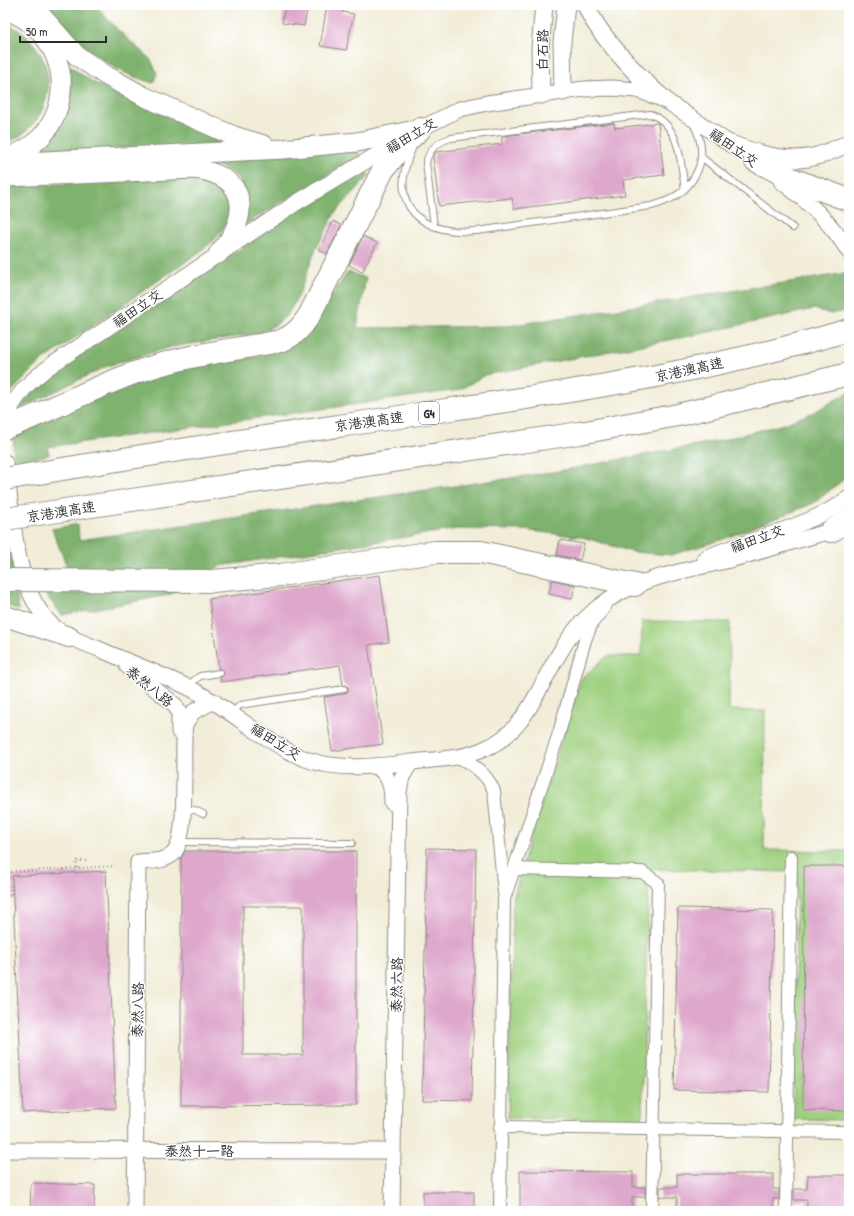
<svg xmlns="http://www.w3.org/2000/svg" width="854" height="1216" viewBox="0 0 854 1216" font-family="'Patrick Hand','LXGW WenKai TC',sans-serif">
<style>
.green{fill:#9fd080;stroke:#657e56}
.forest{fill:#7fb26e;stroke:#556e4c}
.building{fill:#dea7cc;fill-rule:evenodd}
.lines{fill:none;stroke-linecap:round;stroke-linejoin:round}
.service-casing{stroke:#8e8c82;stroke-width:8}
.minor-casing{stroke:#8e8c82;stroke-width:14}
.tertiary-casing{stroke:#8e8c82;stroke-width:17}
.secondary-casing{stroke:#8e8c82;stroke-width:19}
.primary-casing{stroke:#8e8c82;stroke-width:21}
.trunk-casing{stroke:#8e8c82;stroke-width:22}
.motorway-casing{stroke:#8e8c82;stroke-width:24}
.path{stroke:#8e8c82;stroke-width:2;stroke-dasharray:1 3;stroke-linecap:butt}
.service{stroke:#fff;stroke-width:6}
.minor{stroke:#fff;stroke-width:12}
.tertiary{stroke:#fff;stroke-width:15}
.secondary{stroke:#fff;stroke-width:17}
.primary{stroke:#fff;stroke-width:19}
.trunk{stroke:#fff;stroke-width:20}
.motorway{stroke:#fff;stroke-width:22}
.motorway-bridge-casing{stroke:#8e8c82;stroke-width:24;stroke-linecap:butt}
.motorway-bridge{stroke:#fff;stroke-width:22}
.labels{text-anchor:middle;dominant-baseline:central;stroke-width:3;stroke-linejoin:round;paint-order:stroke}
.shield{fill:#fff;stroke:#6b6b6b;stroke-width:1}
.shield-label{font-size:13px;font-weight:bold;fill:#2b2b2b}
.street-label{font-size:14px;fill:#2b2b2b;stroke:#fff}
</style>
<rect width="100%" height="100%" fill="#fff"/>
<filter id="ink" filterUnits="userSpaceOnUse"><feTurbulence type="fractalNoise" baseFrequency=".025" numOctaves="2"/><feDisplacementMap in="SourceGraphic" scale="8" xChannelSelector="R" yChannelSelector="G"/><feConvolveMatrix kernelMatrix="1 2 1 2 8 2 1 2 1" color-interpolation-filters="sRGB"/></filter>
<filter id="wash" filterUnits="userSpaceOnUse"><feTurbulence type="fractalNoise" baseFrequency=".012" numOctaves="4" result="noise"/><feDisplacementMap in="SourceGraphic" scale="16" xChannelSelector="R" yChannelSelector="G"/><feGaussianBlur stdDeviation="0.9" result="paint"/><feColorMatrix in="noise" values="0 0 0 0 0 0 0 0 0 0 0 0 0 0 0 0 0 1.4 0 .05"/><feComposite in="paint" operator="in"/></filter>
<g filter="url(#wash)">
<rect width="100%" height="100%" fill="#f2edd8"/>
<polygon class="green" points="642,621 730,622 729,710 765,711 764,850 849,851 849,1120 793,1119 797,872 649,869 642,1120 508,1118 513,899 528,846 581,679 607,656 641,656"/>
<g class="forest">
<path d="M45,5H95L117,29L151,60L157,73L154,83C124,76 96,58 74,37C64,27 57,13 45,5Z"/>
<path d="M5,23C62,47 63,120 5,144Z"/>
<path d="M69,65C93,85 121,97 150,109C177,121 205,133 233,143L37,152C64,124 76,104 69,65Z"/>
<path d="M357,147L360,156L242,226C243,185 250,177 207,161Z"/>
<polygon points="360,170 370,175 335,213 315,251 298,297 287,315 277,324 260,333 171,347 107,366 19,409 35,388 65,364"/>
<path d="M192,177C199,179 210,180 216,183C232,193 231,218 221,232C216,239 208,245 201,251L42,361L5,398V187Z"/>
<polygon points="348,272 366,278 357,328 508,326 847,273 849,280 849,310 831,314 814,309 695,335 485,375 459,390 48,447 49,455 15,462 13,449 14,436 100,396 149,379 198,366 260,356 295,344 310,333 324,306"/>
<polygon points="849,392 849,475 814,503 721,540 671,555 633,552 582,537 523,530 457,529 220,566 169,595 62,615 42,590 69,572 52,529 78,524 79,540 553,472 718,441 784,424 814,412"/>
<polygon points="5,514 19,610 5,605"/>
</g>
<g id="blocks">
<g class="building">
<polygon points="285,5 308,5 304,26 282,23"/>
<polygon points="327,5 343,5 342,12 354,14 346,50 320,46"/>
<polygon points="614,123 615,128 658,123 664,175 623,180 625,195 514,209 512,198 439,206 433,156 436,152 502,144 502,136"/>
<polygon points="333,221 341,225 327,254 319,250"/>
<polygon points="363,236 377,243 362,272 349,265"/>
<polygon points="560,540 584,544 580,560 557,555"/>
<polygon points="380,575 389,642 368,645 383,744 332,751 324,697 344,694 348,691 348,687 343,685 340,665 221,682 220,678 224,673 223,670 219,669 209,599"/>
<polygon points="552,580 575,585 572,599 549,594"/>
<polygon points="427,848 476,849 472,1101 422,1100"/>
<path d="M185,851H356V1105L181,1106V858ZM243,906H303V1055H243Z"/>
<polygon points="804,866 849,866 849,1111 803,1110"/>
<polygon points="106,871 116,1108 23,1113 12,876"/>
<polygon points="678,908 773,910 769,1092 674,1090"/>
<polygon points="520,1171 633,1172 633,1187 645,1187 645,1197 632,1197 632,1211 520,1211"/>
<polygon points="677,1174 773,1174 773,1189 779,1189 779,1199 773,1199 773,1211 677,1211 677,1197 660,1197 660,1187 677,1187"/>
<polygon points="808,1175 849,1175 849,1211 807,1211 807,1200 794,1200 794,1189 807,1189"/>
<polygon points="31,1183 95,1185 94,1211 30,1211"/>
<rect x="423" y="1192" width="51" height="19"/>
</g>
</g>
</g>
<g filter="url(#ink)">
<use href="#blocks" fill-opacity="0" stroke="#8e8c82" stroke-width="1"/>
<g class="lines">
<defs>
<g id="service">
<path d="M412,149C387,206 420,235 477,231L651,206C692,196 714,162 693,123"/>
<polyline points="701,157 793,228"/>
<path d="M434,226L426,163C429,149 437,142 451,138L650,114C681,125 680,161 685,189"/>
<polyline points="187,686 200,676 220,673"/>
<polyline points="232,713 240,705 344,689"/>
<polyline points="183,810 195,810 203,814"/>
<polyline points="179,842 352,843"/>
</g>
<g id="minor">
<path d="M458,757C474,765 487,774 494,791L504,893"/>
<polyline points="513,869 642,872 658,883 652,1211"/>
<polyline points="500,1127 849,1132"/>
<polyline points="500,1211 504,899 559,733 585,640 592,623 604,608"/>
<polyline points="786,1211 791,857"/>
</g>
<g id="tertiary">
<path d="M781,181C808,202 831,222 849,252"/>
<path d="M5,425C11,397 31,380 53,364L296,203L420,129L460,109L487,103L584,89L612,88L637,90L665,100L741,151"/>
<path d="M5,462C13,511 13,583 48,621C62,636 81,642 99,649C126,661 153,671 179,683C222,702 254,734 294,754C333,774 379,766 421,761C443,759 464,758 484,749C526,732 537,689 559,654C569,636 581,621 597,608C634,577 687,571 733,559C766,550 798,540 831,531"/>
<path d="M705,558C749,539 812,526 849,498"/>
<polyline points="127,666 175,705 179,713 179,732"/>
<path d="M376,766C390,776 392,787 392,803"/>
<polyline points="5,1150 393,1151"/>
<path d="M135,1211L138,862C150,861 164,862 173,854C190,837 181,751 185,724L193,712L214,701"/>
<polyline points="392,1211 399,792 402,777 411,762"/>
</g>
<g id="secondary">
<path d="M586,5C596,33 641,80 665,100"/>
<polyline points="563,92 562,42 566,5"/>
<polyline points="541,95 540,48 544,5"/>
<path d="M731,144C754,153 783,162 808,158C822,156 836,149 849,143"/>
</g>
<g id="primary">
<polyline points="26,5 40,14 77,56 107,76 143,96 234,136 264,145"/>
<path d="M5,10C56,26 78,86 47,130C37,144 20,153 5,159"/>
<polyline points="5,163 283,149 357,142 420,129"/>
<path d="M5,177L195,169C250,176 251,218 218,254"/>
</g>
<polyline id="trunk" points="5,616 69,637"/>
<g id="motorway">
<polyline points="755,160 792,179 849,200"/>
<path d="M5,428C50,411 92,388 137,372C183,355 233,350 281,341C295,335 302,327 310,314L383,170L403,145L420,129"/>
<polyline points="831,531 849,520"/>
<polyline points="212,581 280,575 435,552 481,552 635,585"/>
</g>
</defs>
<use href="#service" class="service-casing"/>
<use href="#minor" class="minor-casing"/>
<use href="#tertiary" class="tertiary-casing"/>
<use href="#secondary" class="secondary-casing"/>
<use href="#primary" class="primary-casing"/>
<use href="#trunk" class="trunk-casing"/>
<use href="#motorway" class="motorway-casing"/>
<g class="path">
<polyline points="77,868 76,861 87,861"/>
<polyline points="5,878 9,878 9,872 115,866"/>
<polyline points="6,878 7,896 11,896 11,882"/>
</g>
<use href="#service" class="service"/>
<use href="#minor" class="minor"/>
<use href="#tertiary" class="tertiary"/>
<use href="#secondary" class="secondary"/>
<use href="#primary" class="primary"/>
<use href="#trunk" class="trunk"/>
<use href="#motorway" class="motorway"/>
<defs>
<g id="motorway-bridge">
<path d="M5,479C149,453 294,433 439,411C577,391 715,370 849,330"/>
<polyline points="5,519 580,433 678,415 849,374"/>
<polyline points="5,580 212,581"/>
</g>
</defs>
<use href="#motorway-bridge" class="motorway-bridge-casing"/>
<use href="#motorway-bridge" class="motorway-bridge"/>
</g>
</g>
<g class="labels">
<rect class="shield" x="419" y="402" width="20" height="22" rx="3"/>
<g class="shield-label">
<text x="429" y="413">G4</text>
</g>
<g class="street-label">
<text transform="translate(542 50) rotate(-89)">白石路</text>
<text transform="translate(411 135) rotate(-30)">福田立交</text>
<text transform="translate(734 147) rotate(35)">福田立交</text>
<text transform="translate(137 308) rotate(-34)">福田立交</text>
<text transform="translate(689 369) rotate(-12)">京港澳高速</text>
<text transform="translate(369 421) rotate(-8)">京港澳高速</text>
<text transform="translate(61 511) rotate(-9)">京港澳高速</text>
<text transform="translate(757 538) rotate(-20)">福田立交</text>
<text transform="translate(150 686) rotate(39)">泰然八路</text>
<text transform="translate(276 741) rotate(32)">福田立交</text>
<text transform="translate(396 985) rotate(-89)">泰然六路</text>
<text transform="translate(137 1010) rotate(-89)">泰然八路</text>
<text x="199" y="1150">泰然十一路</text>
</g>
</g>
<rect width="854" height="1216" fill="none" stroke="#fff" stroke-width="20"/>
<path d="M20 36v6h86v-6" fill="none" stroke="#2b2b2b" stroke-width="2"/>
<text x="26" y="36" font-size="12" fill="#2b2b2b" stroke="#ffffff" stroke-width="3" paint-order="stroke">50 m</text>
</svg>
